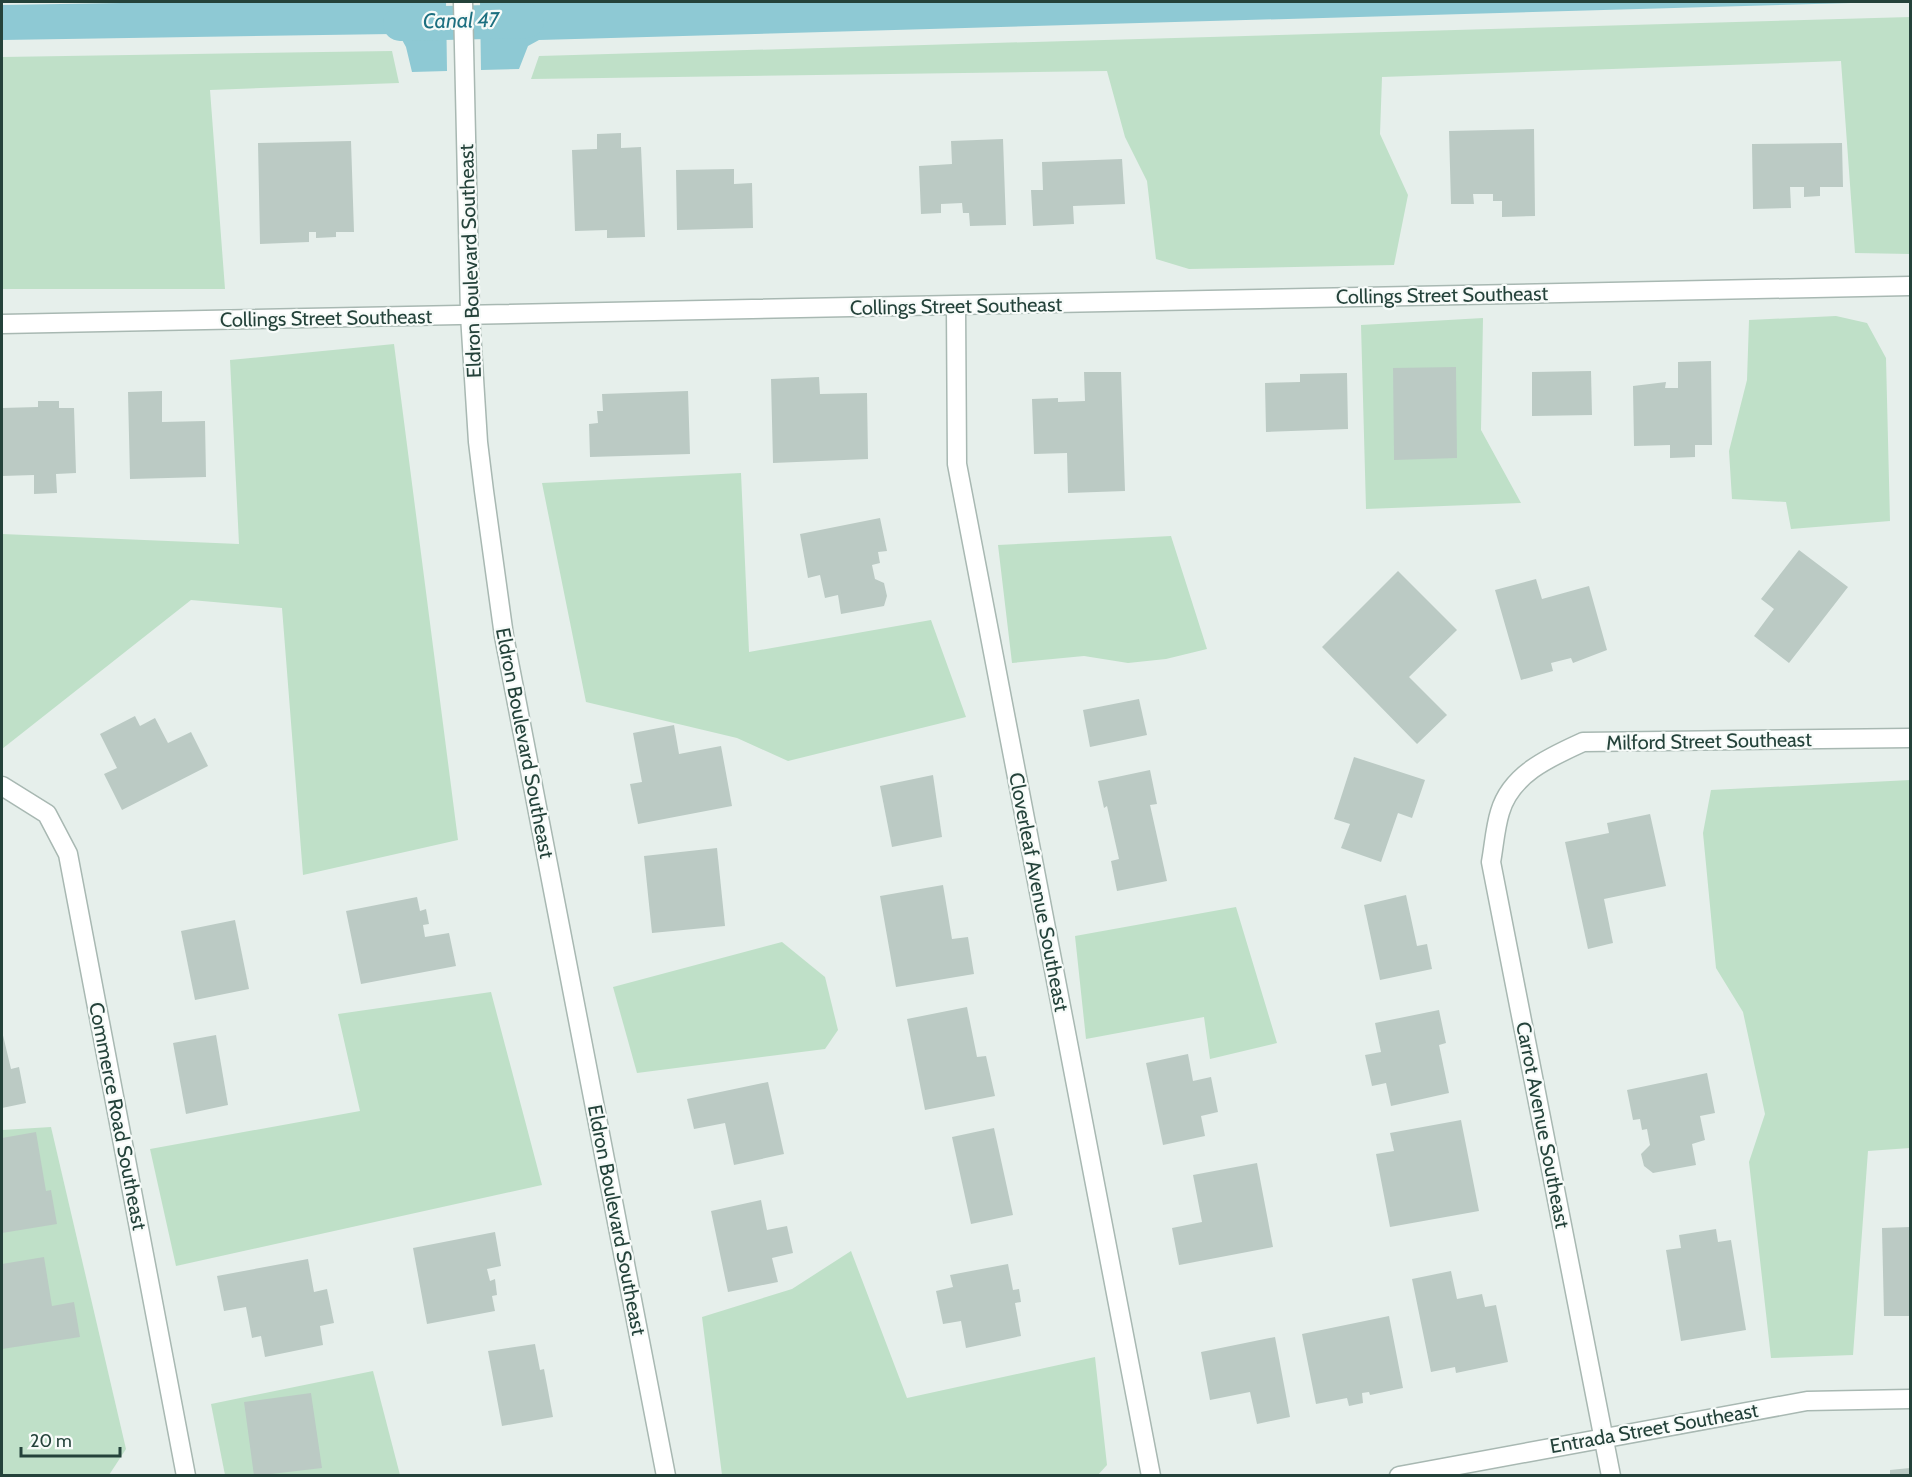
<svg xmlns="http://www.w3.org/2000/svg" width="1912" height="1477" viewBox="0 0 1912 1477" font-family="Cabin,sans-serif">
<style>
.green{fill:#bfe0c8}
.water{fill:#8ec9d4}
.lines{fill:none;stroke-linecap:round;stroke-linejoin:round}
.canal{stroke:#8ec9d4;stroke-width:34}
.building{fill:#bbcac4}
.minor-casing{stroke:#a8b8b2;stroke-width:21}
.tertiary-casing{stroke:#a8b8b2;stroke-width:21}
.minor{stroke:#fff;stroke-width:18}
.tertiary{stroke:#fff;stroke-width:18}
.labels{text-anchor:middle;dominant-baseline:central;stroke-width:4.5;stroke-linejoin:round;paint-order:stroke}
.street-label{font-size:20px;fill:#24423a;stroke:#f7fbf9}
.water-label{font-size:21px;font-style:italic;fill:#1c6f80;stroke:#f7fbf9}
</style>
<rect width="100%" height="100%" fill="#e6efeb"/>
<g class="green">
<polygon points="1910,17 1910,254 1855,253 1841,61 1382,77 1380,134 1408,195 1394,265 1189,269 1156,259 1147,181 1125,137 1107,71 531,79 539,56"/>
<polygon points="392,51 399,83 210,90 225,289 2,289 2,57"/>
<polygon points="1836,316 1867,323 1886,358 1890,521 1791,529 1786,502 1732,499 1729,451 1747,380 1749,320"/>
<polygon points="1483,318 1481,430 1521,503 1366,509 1361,325"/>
<polygon points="394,344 458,840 303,875 282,608 191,600 2,749 2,534 239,544 230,360"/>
<polygon points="741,473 749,652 931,620 966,717 788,761 737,738 586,702 542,483"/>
<polygon points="1171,536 1207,649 1166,659 1128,663 1084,656 1012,663 998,545"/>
<polygon points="1910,780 1910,1148 1868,1151 1853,1355 1771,1358 1749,1162 1765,1114 1743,1012 1716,968 1703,833 1711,790"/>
<polygon points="1236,907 1277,1043 1210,1059 1204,1017 1086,1039 1075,936"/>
<polygon points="782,942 825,977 838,1030 825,1049 637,1073 613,987"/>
<polygon points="491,992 542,1185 176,1266 150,1149 360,1111 338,1014"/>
<polygon points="51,1127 126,1449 109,1475 2,1476 2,1130"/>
<polygon points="851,1251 907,1398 1095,1357 1107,1465 1097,1476 722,1475 702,1317 792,1289"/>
<polygon points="373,1371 400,1475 225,1475 211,1404"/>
</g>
<g class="water">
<polygon points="179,2 446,2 447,71 412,72 406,47 401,38 392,34 2,40 2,5"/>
<polygon points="480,2 1887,2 539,40 528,46 519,69 481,70"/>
</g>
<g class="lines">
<polyline class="canal" points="400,24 527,21"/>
</g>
<g class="building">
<polygon points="1534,129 1535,216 1502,217 1502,201 1493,201 1493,194 1473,194 1474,204 1451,204 1449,131"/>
<polygon points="621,133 621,148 641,147 645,237 607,238 607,230 575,231 572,150 597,149 597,134"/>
<polygon points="1003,139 1006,225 970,226 969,213 963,213 962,203 941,204 941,213 921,214 919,166 952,164 951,141"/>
<polygon points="351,141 354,232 336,232 336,237 316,238 316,232 309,232 309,242 260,244 258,143"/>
<polygon points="1842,143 1843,187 1820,187 1820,196 1804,197 1804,187 1790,187 1791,208 1753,209 1752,144"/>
<polygon points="1122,159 1125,204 1073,206 1074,224 1033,226 1031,190 1043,190 1042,162"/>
<polygon points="734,169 734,184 752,183 753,228 677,230 676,170"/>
<polygon points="1711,361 1712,445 1695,445 1695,457 1670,458 1670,445 1634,446 1633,386 1666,382 1665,388 1678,388 1678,362"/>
<polygon points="1456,367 1457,458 1394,460 1393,368"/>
<polygon points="1591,371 1592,415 1532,416 1532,372"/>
<polygon points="1084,372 1121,372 1125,491 1068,493 1067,453 1034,454 1032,399 1058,398 1058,402 1085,401"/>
<polygon points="1347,373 1348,429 1266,432 1265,383 1300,382 1300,374"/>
<polygon points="819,377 820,394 867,393 868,459 773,463 771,379"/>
<polygon points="162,391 162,422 205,421 206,477 130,479 128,392"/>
<polygon points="688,391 690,454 590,457 589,424 598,423 597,411 603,411 602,394"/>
<polygon points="38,401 59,401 59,408 74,408 76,473 56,474 57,493 34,494 34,475 2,476 2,408 38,407"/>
<polygon points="880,518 887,551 878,552 880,563 872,565 875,579 884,583 887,596 884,606 841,614 838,595 825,598 820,575 808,578 800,534"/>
<polygon points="1799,550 1848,587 1789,663 1754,636 1774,609 1761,599"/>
<polygon points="1398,571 1457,630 1409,677 1447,715 1417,744 1322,647"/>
<polygon points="1536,579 1542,599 1589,586 1607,650 1573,663 1571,658 1551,663 1553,671 1521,680 1495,590"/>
<polygon points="1139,699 1147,735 1090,747 1083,710"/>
<polygon points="135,716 140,726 155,718 168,743 191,732 208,766 122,810 104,774 117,768 100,734"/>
<polygon points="674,725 679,754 721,746 732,806 638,824 630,784 642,782 633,733"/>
<polygon points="1354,757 1425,780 1412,818 1398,813 1381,862 1341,848 1350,824 1334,819"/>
<polygon points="1150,770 1157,804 1150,805 1167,881 1117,891 1111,861 1119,859 1107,806 1104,808 1098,781"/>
<polygon points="933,775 942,837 892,847 880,786"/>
<polygon points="1650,814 1666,886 1604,899 1613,943 1588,949 1565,842 1609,833 1607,823"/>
<polygon points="717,848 725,926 652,933 644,856"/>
<polygon points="943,885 952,939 968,937 974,974 896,987 880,896"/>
<polygon points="1406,895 1417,946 1427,944 1432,969 1380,980 1364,905"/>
<polygon points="417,897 420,911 426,909 429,924 423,925 425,937 449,933 456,966 361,984 346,911"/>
<polygon points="235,920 249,989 195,1000 181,931"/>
<polygon points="967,1007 977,1057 986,1056 995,1096 925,1110 907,1019"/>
<polygon points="1439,1010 1446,1043 1439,1045 1449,1093 1391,1106 1386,1083 1372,1086 1365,1055 1381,1052 1375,1023"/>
<polygon points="2,1031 11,1069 19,1067 26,1103 2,1108"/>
<polygon points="216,1035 228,1105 186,1114 173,1043"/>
<polygon points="1188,1054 1193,1081 1211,1077 1218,1112 1201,1116 1205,1136 1163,1145 1146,1063"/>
<polygon points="1707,1073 1715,1113 1700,1116 1705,1140 1692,1144 1696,1165 1653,1173 1644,1166 1641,1154 1650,1145 1647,1129 1642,1130 1640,1119 1633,1120 1627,1090"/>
<polygon points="768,1082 784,1154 734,1165 725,1123 694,1129 687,1099"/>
<polygon points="1461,1120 1479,1211 1390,1227 1376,1154 1394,1151 1390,1133"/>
<polygon points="994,1128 1013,1215 971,1224 952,1137"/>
<polygon points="36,1132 46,1191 51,1190 57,1224 2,1233 2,1138"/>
<polygon points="1257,1163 1273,1247 1179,1265 1172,1228 1202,1222 1193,1175"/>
<polygon points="761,1200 767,1230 787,1226 793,1253 772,1258 778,1282 728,1292 711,1211"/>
<polygon points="1910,1227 1910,1316 1884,1316 1882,1228"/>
<polygon points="1716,1229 1718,1242 1731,1240 1746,1330 1681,1341 1666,1250 1681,1248 1679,1235"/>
<polygon points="495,1232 501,1266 487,1269 490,1281 495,1279 497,1295 492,1296 495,1311 427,1324 413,1248"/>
<polygon points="44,1257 52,1306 74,1302 80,1337 2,1349 2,1264"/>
<polygon points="308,1259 314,1292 327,1289 334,1323 320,1326 323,1345 265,1357 261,1336 252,1338 246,1307 224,1311 217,1276"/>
<polygon points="1008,1264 1013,1290 1019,1289 1021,1302 1015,1303 1021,1336 966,1348 961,1321 943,1324 936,1291 953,1287 950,1275"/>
<polygon points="1451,1271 1457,1299 1482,1294 1485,1307 1496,1305 1508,1362 1456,1373 1455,1367 1431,1372 1412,1279"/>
<polygon points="1389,1316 1403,1388 1370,1395 1369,1392 1362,1393 1363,1403 1349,1406 1347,1398 1316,1404 1302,1334"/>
<polygon points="1275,1337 1290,1417 1257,1424 1250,1392 1210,1400 1201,1352"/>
<polygon points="535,1344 540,1370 544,1369 553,1417 502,1426 488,1351"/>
<polygon points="311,1393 322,1468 254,1476 244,1402"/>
<polygon points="1910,1468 1910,1476 1890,1476 1890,1470"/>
</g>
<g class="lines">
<defs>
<g id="minor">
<polyline points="956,306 957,464 1151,1476"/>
<polyline points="2,324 1910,286"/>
<polyline points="2,786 47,814 68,854 186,1476"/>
<polyline points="1399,1476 1807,1401 1910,1399"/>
<path d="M1611,1476L1491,862C1494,846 1495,828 1500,812C1511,774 1550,757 1583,742L1910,738"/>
</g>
<polyline id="tertiary" points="463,2 470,315 478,442 484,491 504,636 666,1476"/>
</defs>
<use href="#minor" class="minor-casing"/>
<use href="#tertiary" class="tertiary-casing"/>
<use href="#minor" class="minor"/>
<use href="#tertiary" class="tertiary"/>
</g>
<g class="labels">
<g class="street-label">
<text transform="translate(470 261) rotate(-92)">Eldron Boulevard Southeast</text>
<text transform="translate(1442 295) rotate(-1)">Collings Street Southeast</text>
<text transform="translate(956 306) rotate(-1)">Collings Street Southeast</text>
<text transform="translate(326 318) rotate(-1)">Collings Street Southeast</text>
<text transform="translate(1709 741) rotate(-1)">Milford Street Southeast</text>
<text transform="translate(525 743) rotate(79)">Eldron Boulevard Southeast</text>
<text transform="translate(1039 892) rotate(79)">Cloverleaf Avenue Southeast</text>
<text transform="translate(118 1116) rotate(79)">Commerce Road Southeast</text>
<text transform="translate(1543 1125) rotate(79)">Carrot Avenue Southeast</text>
<text transform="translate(617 1220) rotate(79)">Eldron Boulevard Southeast</text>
<text transform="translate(1654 1428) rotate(-10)">Entrada Street Southeast</text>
</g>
<g class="water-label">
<text transform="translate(461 20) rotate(-1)">Canal 47</text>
</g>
</g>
<rect width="1912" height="1477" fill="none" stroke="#24423a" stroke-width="6"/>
<path d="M21 1447v9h99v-9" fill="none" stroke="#24423a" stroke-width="3"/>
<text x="30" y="1447" font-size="18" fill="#24423a" stroke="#f7fbf9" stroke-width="4.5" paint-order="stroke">20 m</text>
</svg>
